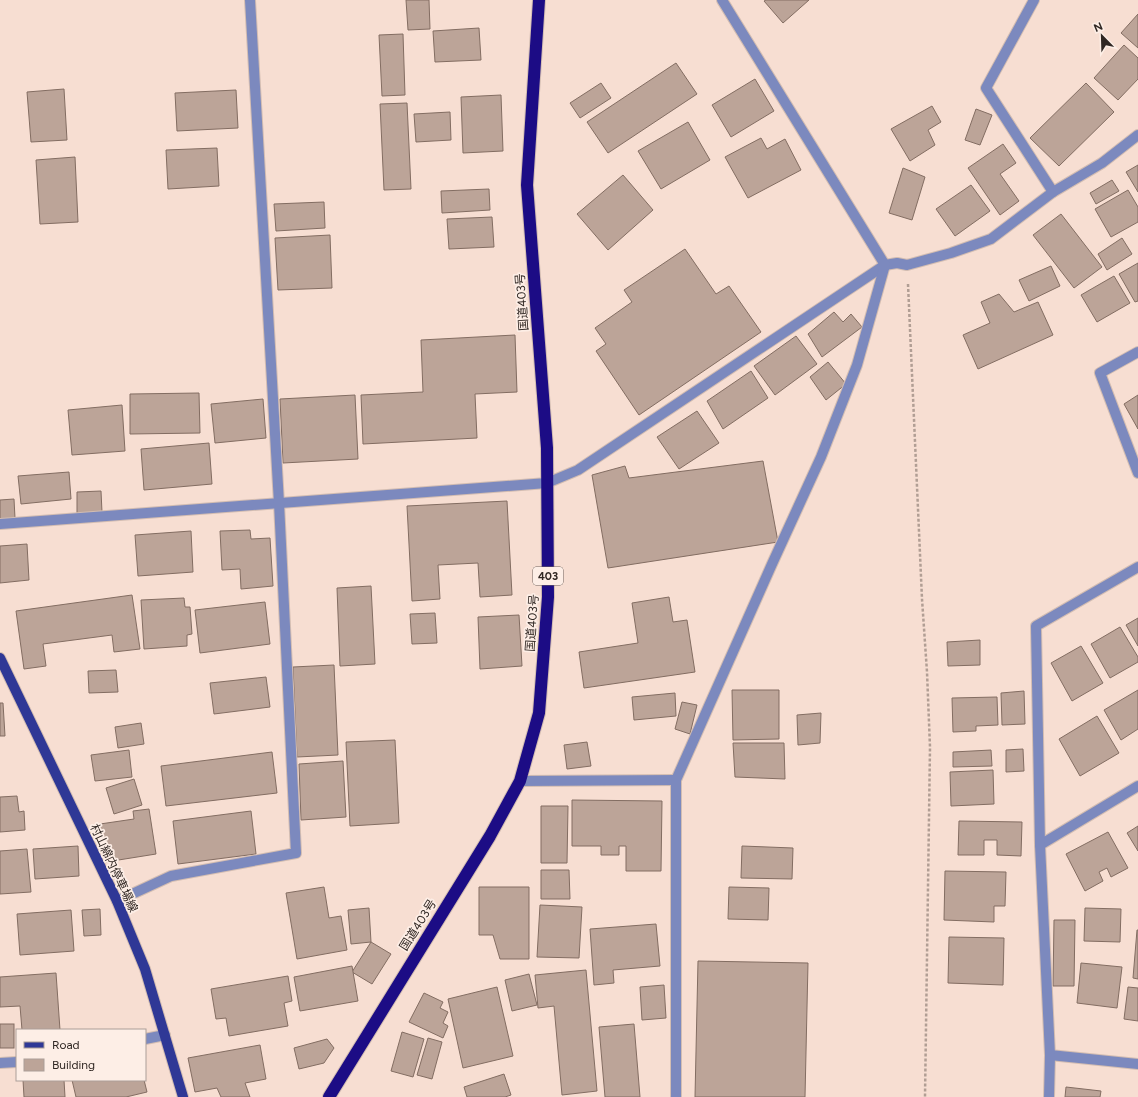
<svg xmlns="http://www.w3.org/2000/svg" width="1138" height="1097" viewBox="0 0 1138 1097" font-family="Figtree,'Noto Sans JP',sans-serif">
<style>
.building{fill:#bca498;stroke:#836d62}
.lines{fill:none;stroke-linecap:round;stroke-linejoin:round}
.minor-casing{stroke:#d3bdb2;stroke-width:12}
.major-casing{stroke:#d3bdb2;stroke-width:12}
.highway-casing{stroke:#d3bdb2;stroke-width:14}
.path{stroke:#b19e94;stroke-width:2.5;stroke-dasharray:3 2;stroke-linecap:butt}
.minor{stroke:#7c89be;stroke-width:10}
.major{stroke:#2f3896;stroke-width:10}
.highway{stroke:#1c0c85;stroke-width:12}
.labels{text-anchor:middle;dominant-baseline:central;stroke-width:3.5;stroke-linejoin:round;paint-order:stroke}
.shield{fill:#fdeee6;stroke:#6e635e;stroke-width:1}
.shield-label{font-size:11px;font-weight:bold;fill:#302723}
.street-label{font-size:12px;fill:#302723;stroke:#fdeee6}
</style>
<rect width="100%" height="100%" fill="#f7ded2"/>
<g class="building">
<polygon points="406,0 429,0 430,29 408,30"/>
<polygon points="766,0 809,0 783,23 764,1"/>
<polygon points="1138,14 1138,48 1121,33"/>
<polygon points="479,28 481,60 435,62 433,31"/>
<polygon points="403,34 405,95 382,96 379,35"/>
<polygon points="1124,45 1138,58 1138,79 1118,100 1094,78"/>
<polygon points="676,63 697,94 608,153 587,122"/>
<polygon points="755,79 774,111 731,137 712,105"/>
<polygon points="601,83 611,98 580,118 570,103"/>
<polygon points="1086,83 1114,112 1059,166 1030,138"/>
<polygon points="64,89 67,140 31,142 27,92"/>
<polygon points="236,90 238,128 177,131 175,93"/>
<polygon points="501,95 503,151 463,153 461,97"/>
<polygon points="407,103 411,189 384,190 380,104"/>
<polygon points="932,106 941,122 928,130 935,145 910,161 891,129"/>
<polygon points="976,109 992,115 980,145 965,140"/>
<polygon points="450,112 451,140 416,142 414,114"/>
<polygon points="688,122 710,160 661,189 638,151"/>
<polygon points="761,138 767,149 785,139 801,170 748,198 725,157"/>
<polygon points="1003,144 1016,163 1000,174 1019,201 1000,215 968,168"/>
<polygon points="217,148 219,186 168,189 166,150"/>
<polygon points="75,157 78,222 40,224 36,160"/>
<polygon points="1138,165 1138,192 1126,172"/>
<polygon points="903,168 925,177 912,220 889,213"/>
<polygon points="623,175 653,210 608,250 577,214"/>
<polygon points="1112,180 1119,191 1096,204 1090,193"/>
<polygon points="971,185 990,211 955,236 936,209"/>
<polygon points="489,189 490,210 442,213 441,191"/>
<polygon points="1128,190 1138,207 1138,222 1111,237 1095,209"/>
<polygon points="324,202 325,228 276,231 274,204"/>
<polygon points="1061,214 1102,267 1074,288 1033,235"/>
<polygon points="492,217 494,247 449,249 447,219"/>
<polygon points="330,235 332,288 278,290 275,238"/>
<polygon points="1122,238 1132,254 1107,270 1098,254"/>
<polygon points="685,249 716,294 729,286 761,332 639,415 596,351 606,344 595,328 632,302 624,290"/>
<polygon points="1138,263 1138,301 1135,302 1119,274"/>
<polygon points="1051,266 1060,286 1029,301 1019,280"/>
<polygon points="1114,276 1130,303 1097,322 1081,295"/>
<polygon points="999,294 1014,312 1038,302 1053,335 978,369 963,335 990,323 981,302"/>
<polygon points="834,312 843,322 851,314 862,327 822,357 808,334"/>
<polygon points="515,335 517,392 475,394 477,438 363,444 361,395 423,392 421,340"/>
<polygon points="796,336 817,364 775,395 754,366"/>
<polygon points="828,362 846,384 826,400 810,377"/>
<polygon points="751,371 768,398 723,429 707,401"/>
<polygon points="199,393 200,433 130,434 130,394"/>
<polygon points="355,395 358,459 283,463 280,399"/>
<polygon points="1138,395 1138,429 1124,404"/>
<polygon points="263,399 266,438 215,443 211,404"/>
<polygon points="122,405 125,451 72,455 68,410"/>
<polygon points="697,411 719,443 679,469 657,437"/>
<polygon points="209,443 212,484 144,490 141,449"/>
<polygon points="763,461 778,542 608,568 592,475 625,466 629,478"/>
<polygon points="69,472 71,499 21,504 18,476"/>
<polygon points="101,491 102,512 77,513 77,492"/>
<polygon points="14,499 15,518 0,519 0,500"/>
<polygon points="507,501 512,595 480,597 478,563 438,565 440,599 412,601 407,506"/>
<polygon points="250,530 251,539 270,538 273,586 241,589 240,569 222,570 220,531"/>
<polygon points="191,531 193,572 138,576 135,535"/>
<polygon points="27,544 29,580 0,583 0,546"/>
<polygon points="371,586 375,664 340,666 337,588"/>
<polygon points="132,595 140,649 114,652 112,635 43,644 46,666 24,669 16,611"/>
<polygon points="669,597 673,622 687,620 695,672 584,688 579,652 638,643 632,603"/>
<polygon points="184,598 185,607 190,607 192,634 187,635 187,646 144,649 141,600"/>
<polygon points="265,602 270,644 200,653 195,610"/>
<polygon points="435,613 437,643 412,644 410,614"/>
<polygon points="519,615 522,666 480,669 478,617"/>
<polygon points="1138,618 1138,646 1126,625"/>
<polygon points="1120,627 1138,657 1138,662 1110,678 1091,644"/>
<polygon points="980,640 980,665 948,666 947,642"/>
<polygon points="1081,646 1103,683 1072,701 1051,663"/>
<polygon points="334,665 338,755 297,757 293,667"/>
<polygon points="116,670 118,692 89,693 88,671"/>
<polygon points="266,677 270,707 214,714 210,683"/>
<polygon points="732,690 779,690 779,739 733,740"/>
<polygon points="1138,690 1138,729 1121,740 1104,710"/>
<polygon points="1024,691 1025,724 1002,725 1001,693"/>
<polygon points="675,693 676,716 634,720 632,697"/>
<polygon points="997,697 998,725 976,726 976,731 953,732 952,698"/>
<polygon points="682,702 697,705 690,734 675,729"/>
<polygon points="0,703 3,703 5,736 0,736"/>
<polygon points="821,713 820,743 798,745 797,715"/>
<polygon points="1097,716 1119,753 1080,776 1059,739"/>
<polygon points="141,723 144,744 118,748 115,727"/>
<polygon points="395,740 399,823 350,826 346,742"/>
<polygon points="587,742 591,766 567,769 564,745"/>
<polygon points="733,743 784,743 785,779 735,777"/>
<polygon points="1023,749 1024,771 1006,772 1006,750"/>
<polygon points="129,750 132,777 95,781 91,755"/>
<polygon points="991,750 992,766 953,767 953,752"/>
<polygon points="272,752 277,793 166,806 161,766"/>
<polygon points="343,761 346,817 301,820 299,764"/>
<polygon points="993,770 994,804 951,806 950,772"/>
<polygon points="134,779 142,805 114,814 106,788"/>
<polygon points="17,796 19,812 24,811 25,830 0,832 0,797"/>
<polygon points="572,800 662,801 661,871 626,871 626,846 619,846 619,855 601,855 601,846 572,846"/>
<polygon points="541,806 568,806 567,863 541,863"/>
<polygon points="149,809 156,854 106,862 100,824 134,819 133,811"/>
<polygon points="251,811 256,854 178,864 173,821"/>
<polygon points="959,821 1022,822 1021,856 997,855 997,840 984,840 984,855 958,855"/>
<polygon points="1138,826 1138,851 1127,833"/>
<polygon points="1108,832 1128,868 1111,877 1107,868 1099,872 1103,881 1085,891 1066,854"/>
<polygon points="78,846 79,876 35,879 33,849"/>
<polygon points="742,846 793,848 792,879 741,878"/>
<polygon points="27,849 31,892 0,894 0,851"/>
<polygon points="541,870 569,870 570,899 541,899"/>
<polygon points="945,871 1006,872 1005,906 994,906 994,922 944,920"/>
<polygon points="324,887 329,918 341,916 347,950 297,959 286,893"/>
<polygon points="479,887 529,887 529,959 500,959 493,935 479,935"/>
<polygon points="729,887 769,888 768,920 728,919"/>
<polygon points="540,905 582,907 579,958 537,957"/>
<polygon points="369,908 371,942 351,944 348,910"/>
<polygon points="1085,908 1121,909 1120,942 1084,941"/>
<polygon points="100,909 101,935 84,936 82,910"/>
<polygon points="71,910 74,951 20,955 17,914"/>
<polygon points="1054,920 1075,920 1074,986 1053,986"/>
<polygon points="656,924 660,966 613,970 614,983 594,985 590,929"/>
<polygon points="1137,930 1138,930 1138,979 1133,978"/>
<polygon points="949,937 1004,938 1003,985 948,983"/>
<polygon points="371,942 391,954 372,984 352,972"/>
<polygon points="698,961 808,963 805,1097 695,1097"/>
<polygon points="1081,963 1122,967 1117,1008 1077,1003"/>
<polygon points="352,966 358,1001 300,1011 294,977"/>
<polygon points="586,970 597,1091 562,1095 554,1006 538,1008 535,975"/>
<polygon points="56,973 60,1030 22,1030 20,1006 0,1007 0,977"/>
<polygon points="529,974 537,1005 512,1011 505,980"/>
<polygon points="288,976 292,1001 284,1003 288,1026 229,1036 226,1018 216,1019 211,989"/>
<polygon points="664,985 666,1018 642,1020 640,987"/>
<polygon points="497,987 513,1056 463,1068 448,999"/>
<polygon points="1128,987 1138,988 1138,1021 1124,1019"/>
<polygon points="424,993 443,1002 440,1008 448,1012 443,1023 448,1026 443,1038 409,1022"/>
<rect x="0" y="1024" width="14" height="24"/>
<polygon points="634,1024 640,1097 605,1097 599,1027"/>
<polygon points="402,1032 424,1039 413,1077 391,1071"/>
<polygon points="428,1038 442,1042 432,1079 417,1075"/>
<polygon points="327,1039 334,1048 324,1063 299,1069 294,1048"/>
<polygon points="260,1045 266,1079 245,1083 250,1097 221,1097 217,1088 195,1092 188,1058"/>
<polygon points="504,1074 511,1095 505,1097 467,1097 464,1087"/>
<polygon points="23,1080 64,1080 65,1097 24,1097"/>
<polygon points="72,1080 144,1080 147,1092 126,1097 76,1097"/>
<polygon points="1066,1087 1101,1091 1100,1097 1065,1097"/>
</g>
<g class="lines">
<defs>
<g id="minor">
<polyline points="1034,0 986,88 1053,192"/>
<polyline points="1138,352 1100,373 1138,473"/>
<polyline points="0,524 547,483 578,470 885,265 897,263 907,265 951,253 991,239 1053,192 1102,163 1138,135"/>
<polyline points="520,781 676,780"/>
<polyline points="1040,845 1138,786"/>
<polyline points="117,901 171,876 296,853 279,503 250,0"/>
<polyline points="145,1039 165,1035"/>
<polyline points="1050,1055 1138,1064"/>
<polyline points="0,1063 17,1062"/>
<polyline points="676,1097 676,780 772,564 821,457 857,365 885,265 722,0"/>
<polyline points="1049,1097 1050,1055 1040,845 1036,626 1138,567"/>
</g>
<polyline id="major" points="0,658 117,901 145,969 183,1097"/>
<polyline id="highway" points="329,1097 490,836 520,781 539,713 548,597 547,448 527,185 539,0"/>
</defs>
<use href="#minor" class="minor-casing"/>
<use href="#major" class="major-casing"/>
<use href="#highway" class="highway-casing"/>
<polyline class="path" points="908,284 922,599 927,672 930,747 925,1097"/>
<use href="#minor" class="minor"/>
<use href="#major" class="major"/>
<use href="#highway" class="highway"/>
</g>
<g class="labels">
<rect class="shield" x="533" y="567" width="30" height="18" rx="3"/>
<g class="shield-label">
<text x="548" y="576">403</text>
</g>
<g class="street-label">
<text transform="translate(522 302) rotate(-94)">国道403号</text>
<text transform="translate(532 623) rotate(-86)">国道403号</text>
<text transform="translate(114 868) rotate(65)">村山綿内停車場線</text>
<text transform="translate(418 925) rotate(-58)">国道403号</text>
</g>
</g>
<rect x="16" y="1029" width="130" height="52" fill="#fdeee6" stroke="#ab9e98"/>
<rect x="24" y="1042" width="20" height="6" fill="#2f3896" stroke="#ab9e98"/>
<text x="52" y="1049" font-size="12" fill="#302723">Road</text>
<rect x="24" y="1059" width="20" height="12" fill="#bca498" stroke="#ab9e98"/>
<text x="52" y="1069" font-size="12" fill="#302723">Building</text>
<g transform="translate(1102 36) rotate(337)" stroke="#fdeee6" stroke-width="3" paint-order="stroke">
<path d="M0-3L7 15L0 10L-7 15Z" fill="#302723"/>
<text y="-6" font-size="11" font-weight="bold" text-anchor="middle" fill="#302723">N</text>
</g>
</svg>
